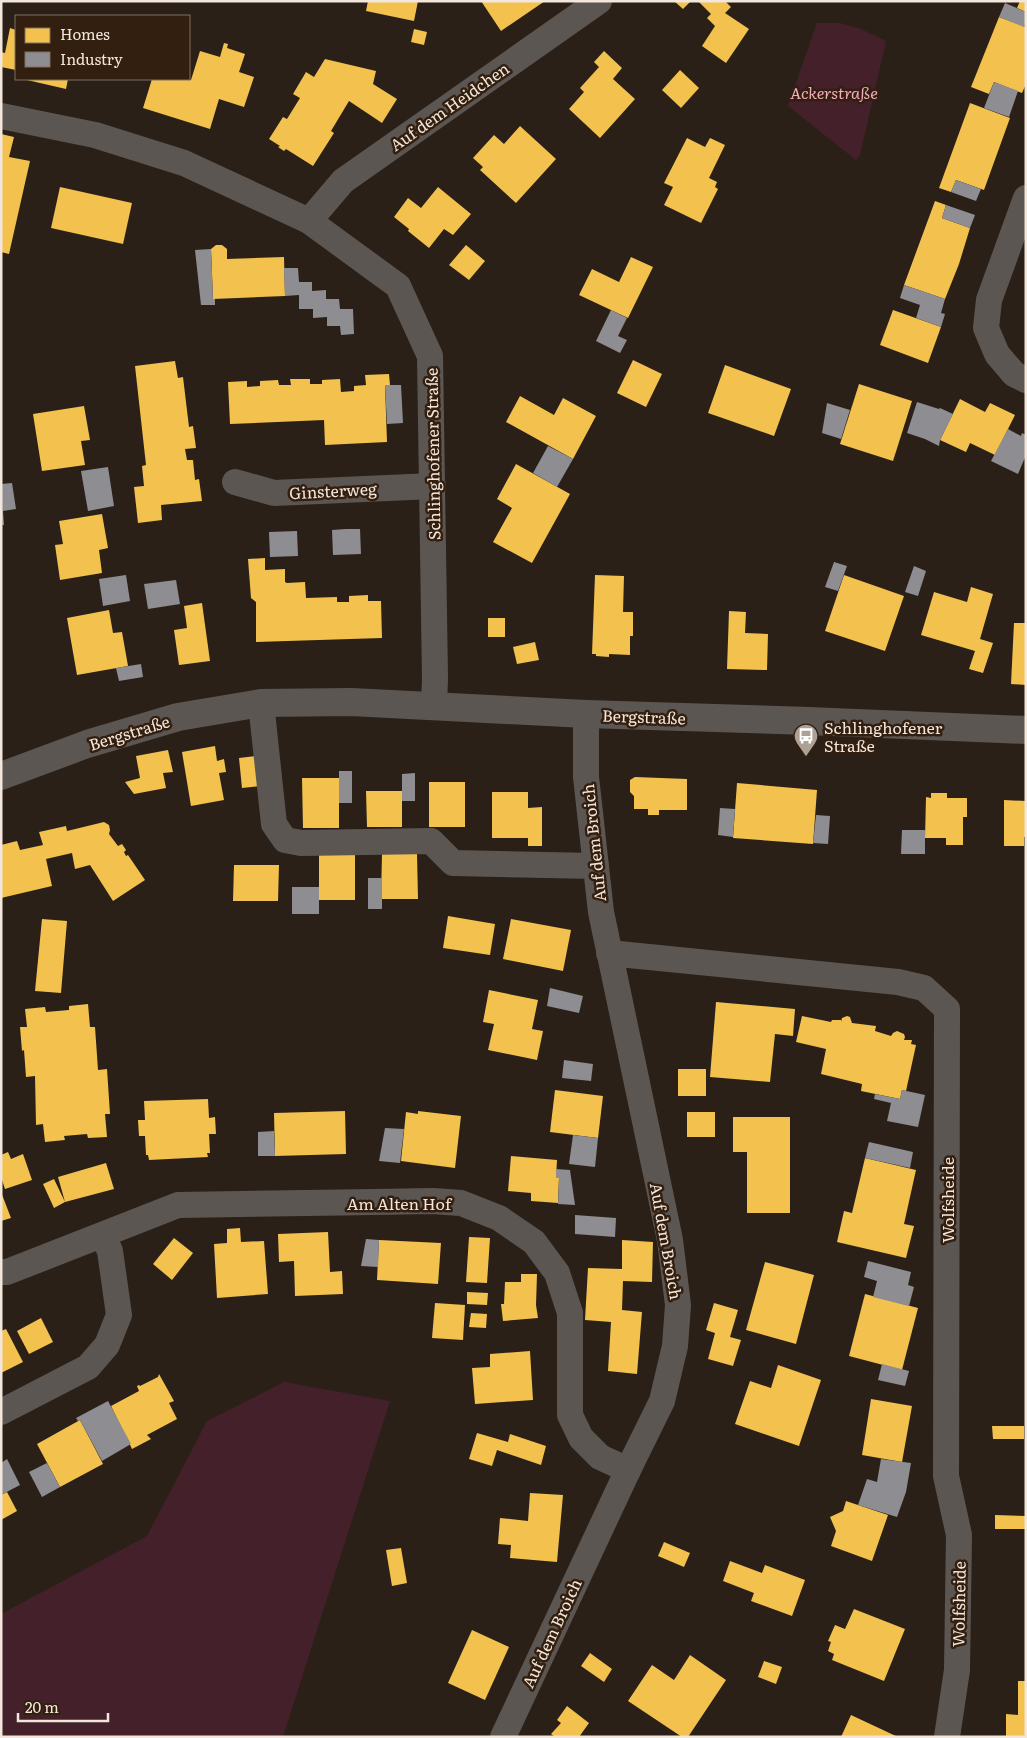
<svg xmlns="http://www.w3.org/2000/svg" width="1027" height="1738" viewBox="0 0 1027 1738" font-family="Literata,serif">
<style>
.green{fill:#43202a}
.homes{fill:#f2c14e}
.industry{fill:#8d8d92}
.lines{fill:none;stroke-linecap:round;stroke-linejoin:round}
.minor{stroke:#5c5653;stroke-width:26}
.tertiary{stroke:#5c5653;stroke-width:28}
.labels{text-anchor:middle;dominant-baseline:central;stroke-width:5;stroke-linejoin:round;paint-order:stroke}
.park-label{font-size:16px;font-style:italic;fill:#f5abc1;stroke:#331f0f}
.street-label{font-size:16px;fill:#f3e6db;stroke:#331f0f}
.poi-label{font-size:16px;fill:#f3e6db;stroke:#331f0f;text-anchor:start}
</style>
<rect width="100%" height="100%" fill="#2b2017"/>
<g class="green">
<polygon points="817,23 840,23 861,29 886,41 860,155 856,160 788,106"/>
<polygon points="284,1382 390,1401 283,1737 1,1737 1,1614 147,1536 207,1421"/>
</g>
<g class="homes">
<polygon points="368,1 418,1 414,21 366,11"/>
<polygon points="481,1 545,1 501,31"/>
<polygon points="674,1 691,1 683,9"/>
<polygon points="698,1 725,1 731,7 725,13 749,29 726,63 702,46 715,26 707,18 711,14"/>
<polygon points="1020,1 1026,1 1026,12 1017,8"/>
<polygon points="999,17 1026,27 1026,84 1022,93 994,82 989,94 971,87"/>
<polygon points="10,28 16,30 16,70 1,67 1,52 5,53"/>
<polygon points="414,29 427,32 424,45 411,42"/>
<polygon points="224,43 228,44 227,48 245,54 239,72 254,77 244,107 219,99 210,129 143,108 152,79 191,80 200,51 220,57"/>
<polygon points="604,51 622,68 613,79 635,99 600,138 569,109 584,92 580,88 599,67 594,62"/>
<polygon points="325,59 376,71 373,84 397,99 382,123 349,101 331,131 334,133 313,166 286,149 284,151 278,147 280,146 269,139 283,117 287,119 300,98 293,94 306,72 314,77"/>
<polygon points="680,70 699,88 681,108 662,90"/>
<polygon points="27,79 68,79 66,89 27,80"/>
<polygon points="970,103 1010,118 984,190 956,180 951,192 939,188"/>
<polygon points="520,126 556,159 516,203 480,170 483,167 473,158 494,135 504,144"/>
<polygon points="1,134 14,137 9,157 30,161 9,254 1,252"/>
<polygon points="687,138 705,147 710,138 725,145 709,178 717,182 715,187 718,189 701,223 664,205 673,187 664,183"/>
<polygon points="60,187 132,203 123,244 51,228"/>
<polygon points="438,187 471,214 453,235 444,229 429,248 408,231 409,229 394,217 408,198 421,208"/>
<polygon points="935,201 946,205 942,218 970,228 959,264 945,299 904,285"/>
<polygon points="216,245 222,245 227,249 227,259 284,257 285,296 213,299 211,249"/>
<polygon points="466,245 485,261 469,280 449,265"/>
<polygon points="631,257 653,267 628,318 579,295 592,269 619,282"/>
<polygon points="893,310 941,327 928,363 880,345"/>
<polygon points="633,360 662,374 646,407 617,393"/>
<polygon points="175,361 178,378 183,377 189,427 193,426 196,448 185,449 187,460 193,460 195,480 199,479 202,501 161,505 162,520 138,523 134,487 144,486 142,466 146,465 135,366"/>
<polygon points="725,365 791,389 774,436 708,413"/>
<polygon points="389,374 390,385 385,385 387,442 325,445 324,420 230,424 228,382 247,381 247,387 260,386 260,381 278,380 279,385 291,385 290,379 310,379 310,384 322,384 322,380 340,379 341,392 354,391 354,386 366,385 365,375"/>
<polygon points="859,384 912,401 893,461 840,444"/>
<polygon points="520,396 554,415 563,398 596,416 573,459 506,422"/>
<polygon points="960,399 985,412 990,403 1015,415 995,455 970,443 966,452 940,440"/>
<polygon points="84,406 90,440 81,441 85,465 42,471 33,414"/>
<polygon points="516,464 570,494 532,563 493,542 512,508 497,499"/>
<polygon points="102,514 108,548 99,550 102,573 60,580 55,545 63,544 59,521"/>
<polygon points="265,558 265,570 285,569 285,582 287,583 305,582 306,598 337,597 337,602 349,602 349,596 368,595 368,601 381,601 382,638 256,642 256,602 251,598 248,559"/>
<polygon points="595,575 624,576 623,612 633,612 633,636 630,636 630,655 609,654 609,657 596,656 596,654 592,654"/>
<polygon points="844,575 904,596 885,651 825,631"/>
<polygon points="971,587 993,594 980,639 993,643 983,673 969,669 975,651 921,635 934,592 967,602"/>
<polygon points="202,603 210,661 179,665 174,630 187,628 184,606"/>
<polygon points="109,610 113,633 122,632 128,666 77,675 67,618"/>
<polygon points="729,611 746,612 745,633 768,634 767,670 727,669"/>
<rect x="488" y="618" width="17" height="19"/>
<polygon points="1014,623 1026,623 1026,685 1011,684"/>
<polygon points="535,642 539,660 517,664 513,647"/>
<polygon points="215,746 217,761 224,759 226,772 219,773 224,800 191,806 182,752"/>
<polygon points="168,750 173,772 163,773 166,788 134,794 125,782 140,778 136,756"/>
<polygon points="257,756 260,786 242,788 239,758"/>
<polygon points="635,777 687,779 687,810 659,810 659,815 648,815 648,809 634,809 634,796 630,792 630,780"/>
<polygon points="302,778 339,778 339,828 303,828"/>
<rect x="429" y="782" width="36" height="45"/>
<polygon points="737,783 817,790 813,844 733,838"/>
<polygon points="366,791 402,791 402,827 367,827"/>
<polygon points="492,792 528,792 528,808 542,807 542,846 528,846 528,838 492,838"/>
<polygon points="931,793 947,793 947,798 967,798 967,817 963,817 963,845 946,845 946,838 925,838 926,797 931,798"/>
<polygon points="1004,800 1026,801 1026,837 1024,837 1024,846 1004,846"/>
<polygon points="104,822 109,825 110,830 109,834 118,846 122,844 126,850 124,852 126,856 128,855 145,880 113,901 90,865 75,869 72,853 46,859 52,886 1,898 1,845 17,841 20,850 43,845 39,832 66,826 67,831"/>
<polygon points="382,854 417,854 418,899 381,899"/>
<rect x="319" y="855" width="36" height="45"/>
<polygon points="234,865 279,865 278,901 233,901"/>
<polygon points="448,916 495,924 490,955 443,948"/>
<polygon points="42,919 67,921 61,993 35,991"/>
<polygon points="511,919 571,930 563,971 503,959"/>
<polygon points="489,990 538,1000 532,1029 543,1031 537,1060 488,1050 494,1024 483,1022"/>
<polygon points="716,1002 795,1009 793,1036 775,1034 770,1082 710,1077"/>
<polygon points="88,1004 90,1027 95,1027 98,1070 107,1069 110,1114 105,1114 107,1137 88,1138 87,1134 64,1136 65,1140 45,1142 43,1124 36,1125 35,1076 26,1077 24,1050 22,1051 20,1027 27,1027 25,1009 45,1007 46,1012 69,1010 69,1006"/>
<polygon points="802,1016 831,1022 832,1020 841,1020 841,1022 842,1018 847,1016 850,1017 852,1023 876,1026 875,1031 891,1036 893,1033 897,1031 904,1034 905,1037 904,1040 912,1040 911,1044 916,1045 906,1091 902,1090 900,1099 861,1091 862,1084 821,1074 826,1049 796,1042"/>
<rect x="678" y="1069" width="28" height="27"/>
<polygon points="555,1090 603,1096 598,1138 550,1132"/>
<polygon points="208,1099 209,1118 215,1117 216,1134 209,1134 210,1153 207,1153 208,1157 149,1160 148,1155 146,1155 145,1136 139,1136 138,1120 145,1120 144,1101"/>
<polygon points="345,1111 346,1154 275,1156 274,1113"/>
<polygon points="418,1111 461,1116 455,1168 401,1161 406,1112 418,1114"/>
<rect x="687" y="1112" width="28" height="25"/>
<polygon points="733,1117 790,1117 790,1213 747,1213 747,1152 733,1152"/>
<polygon points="8,1152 11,1159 23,1154 32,1180 5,1189 1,1177 1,1155"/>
<polygon points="511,1156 557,1160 556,1178 559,1178 558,1203 531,1201 531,1193 508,1191"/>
<polygon points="865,1158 916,1170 904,1224 914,1226 906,1258 837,1242 844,1211 852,1213"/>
<polygon points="106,1163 114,1189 65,1202 54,1208 43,1184 54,1179 65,1202 58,1177"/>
<polygon points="1,1192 11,1218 1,1221"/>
<polygon points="240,1228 241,1242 264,1241 268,1294 217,1298 214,1244 227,1243 227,1229"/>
<polygon points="328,1232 330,1272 342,1271 343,1294 295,1296 294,1261 279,1262 278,1234"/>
<polygon points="469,1237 490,1238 487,1283 466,1282"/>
<polygon points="174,1238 193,1253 172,1280 153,1264"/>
<polygon points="379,1240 441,1243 438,1284 377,1280"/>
<polygon points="622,1240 653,1242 652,1282 623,1281 622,1310 642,1312 637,1374 608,1371 611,1322 585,1320 588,1268 622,1269"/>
<polygon points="765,1262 814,1275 796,1344 746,1330"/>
<polygon points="521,1274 537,1274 536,1305 538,1318 503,1321 501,1304 504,1304 505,1282 521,1282"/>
<polygon points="467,1292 488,1293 487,1305 467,1304"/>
<polygon points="865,1294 918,1308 902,1370 849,1356"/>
<polygon points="435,1303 465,1305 463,1340 432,1338"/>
<polygon points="714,1303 738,1310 730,1337 741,1340 733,1366 708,1359 715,1333 706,1330"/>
<polygon points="471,1313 487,1314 486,1328 469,1327"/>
<polygon points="41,1318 53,1342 29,1354 17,1331"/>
<polygon points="6,1329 23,1362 1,1373 1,1331"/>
<polygon points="530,1351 533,1400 475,1404 472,1368 490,1367 490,1354"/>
<polygon points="778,1365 821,1380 799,1446 735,1424 750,1381 771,1388"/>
<polygon points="159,1374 174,1401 169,1403 177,1419 147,1435 151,1439 132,1449 111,1406 139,1391 137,1386 139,1385 140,1386 158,1377"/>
<polygon points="871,1399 912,1406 902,1462 862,1455"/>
<polygon points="80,1420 103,1464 60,1487 37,1444"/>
<polygon points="992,1426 1024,1426 1024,1439 993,1439"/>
<polygon points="477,1433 508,1442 510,1434 546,1446 541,1465 497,1450 492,1466 469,1459"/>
<polygon points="7,1492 17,1511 1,1520 1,1495"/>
<polygon points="530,1493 563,1495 557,1562 510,1558 511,1545 498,1544 500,1518 528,1521"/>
<polygon points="846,1501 888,1515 872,1561 831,1546 836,1531 830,1517 843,1511"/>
<polygon points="995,1515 1026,1516 1026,1529 995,1529"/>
<polygon points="664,1542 690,1553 684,1567 658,1556"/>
<polygon points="401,1548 407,1583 392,1586 386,1550"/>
<polygon points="730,1561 762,1573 765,1565 805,1580 792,1616 751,1601 754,1593 723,1581"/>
<polygon points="854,1609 905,1629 884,1681 832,1660 834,1654 828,1651 831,1642 828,1641 835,1625 845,1629"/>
<polygon points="472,1630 509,1647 485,1700 448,1683"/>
<polygon points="590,1653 612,1669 604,1682 581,1666"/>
<polygon points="690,1655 726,1680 688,1737 682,1737 628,1701 652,1665 674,1680"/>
<polygon points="764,1661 782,1667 776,1684 758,1677"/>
<polygon points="1018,1681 1026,1681 1026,1737 1006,1737 1006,1714 1018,1715"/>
<polygon points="567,1706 589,1723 579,1737 555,1737 551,1734 561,1723 557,1720"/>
<polygon points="851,1715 898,1737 841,1737"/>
</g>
<g class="industry">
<polygon points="1005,3 1026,12 1026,22 1024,27 999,17"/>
<polygon points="994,82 1018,91 1009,117 984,108"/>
<polygon points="956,180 981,189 976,201 951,192"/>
<polygon points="946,205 975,215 970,228 942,218"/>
<polygon points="211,249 213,299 215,299 215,305 201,305 195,250"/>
<polygon points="284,268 298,268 299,282 312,282 312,291 326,290 326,299 339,299 340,309 353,309 354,334 341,335 340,326 327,326 327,317 313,318 313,309 299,309 299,295 285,296"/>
<polygon points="904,285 945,299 941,313 945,314 941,327 916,318 920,305 900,298"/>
<polygon points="611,310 627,318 618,336 627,340 620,353 596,341"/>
<polygon points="385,385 401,385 403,423 387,424"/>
<polygon points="917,402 939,409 940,408 953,414 940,440 939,446 925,439 907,433"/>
<polygon points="827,403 850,410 841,439 822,433"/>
<polygon points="1008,429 1021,436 1022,433 1026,435 1026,455 1018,474 991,461"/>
<polygon points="548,446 573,459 557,487 533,473"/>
<polygon points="108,467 114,506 88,511 81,471"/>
<polygon points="12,483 16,509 3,511 4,525 1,525 1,484"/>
<polygon points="346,529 360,529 361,554 333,555 332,530"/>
<polygon points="297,531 298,556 270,557 269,532"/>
<polygon points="834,562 847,566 838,591 825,587"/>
<polygon points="914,566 926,571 918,596 905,592"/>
<polygon points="126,575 130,601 103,606 99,579"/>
<polygon points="176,580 180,604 148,609 144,584"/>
<polygon points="141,664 143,677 119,681 116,668"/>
<rect x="339" y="771" width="13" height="32"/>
<polygon points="415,773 415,801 402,801 402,774"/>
<polygon points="720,808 735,809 733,837 718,835"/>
<polygon points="816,815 830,816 828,844 813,843"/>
<polygon points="902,830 925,830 925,854 901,854"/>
<rect x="368" y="878" width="14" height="31"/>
<rect x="292" y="887" width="27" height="27"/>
<polygon points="550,988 583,996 579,1013 547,1006"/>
<polygon points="564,1060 593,1064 591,1081 562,1078"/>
<polygon points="902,1090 925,1095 918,1127 887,1121 891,1103 874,1099 875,1094 900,1099"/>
<polygon points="385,1128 404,1129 400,1163 379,1161"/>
<polygon points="274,1131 275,1156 258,1156 258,1132"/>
<polygon points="573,1135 598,1138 595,1167 569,1164"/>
<polygon points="869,1142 913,1152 910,1168 865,1158"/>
<polygon points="556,1169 570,1170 575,1205 558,1204 559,1178 556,1178"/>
<polygon points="575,1215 616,1218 615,1237 575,1234"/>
<polygon points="366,1239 379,1240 378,1267 361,1266"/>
<polygon points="868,1261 911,1272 908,1285 914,1287 909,1306 873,1297 877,1281 864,1277"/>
<polygon points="882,1364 909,1371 905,1386 878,1380"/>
<polygon points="108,1401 131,1444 102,1461 80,1420 78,1421 76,1418"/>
<polygon points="7,1459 20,1485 1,1495 1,1463"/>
<polygon points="881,1459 911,1463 906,1492 897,1517 858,1505 867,1479 877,1482"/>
<polygon points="47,1463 60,1487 42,1497 29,1472"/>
</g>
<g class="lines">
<g class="minor">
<polyline points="1,116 95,135 184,163 309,221 398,286 430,356 435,679 434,706"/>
<polyline points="1026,198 989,300 986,328 997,354 1014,374 1026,380"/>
<polyline points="309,221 343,181 599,1"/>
<polyline points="235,482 274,493 433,486"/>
<polyline points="261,703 274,824 285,840 301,843 431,841 453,863 596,866"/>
<polyline points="609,953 898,982 924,988 947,1009 946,1476 959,1535 957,1670 947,1737"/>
<polyline points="1,1272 7,1272 178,1205 374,1202 433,1201 461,1203 499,1218 534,1242 557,1273 570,1313 570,1415 581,1438 600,1457 628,1470"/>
<polyline points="1,1412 88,1367 107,1345 119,1315 110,1251 103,1236"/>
<polyline points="503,1737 628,1470 662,1401 675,1346 678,1305 670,1240 601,912 586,777 586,714"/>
</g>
<polyline class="tertiary" points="1,776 87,744 178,717 261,703 351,702 586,714 809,721 1026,730"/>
</g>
<defs>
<symbol id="bus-pin" viewBox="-11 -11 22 30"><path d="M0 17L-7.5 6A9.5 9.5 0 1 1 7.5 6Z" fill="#ada196" stroke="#331f0f"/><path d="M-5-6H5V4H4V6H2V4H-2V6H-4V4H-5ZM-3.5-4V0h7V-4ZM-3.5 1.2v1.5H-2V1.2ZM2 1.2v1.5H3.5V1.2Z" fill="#fff"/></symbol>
</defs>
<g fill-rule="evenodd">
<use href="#bus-pin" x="792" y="722" width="28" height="38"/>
</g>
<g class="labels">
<g class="park-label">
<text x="834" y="92">Ackerstraße</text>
</g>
<g class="street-label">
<text transform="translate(449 106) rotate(-35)">Auf dem Heidchen</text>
<text transform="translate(432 454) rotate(-91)">Schlinghofener Straße</text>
<text transform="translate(333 490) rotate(-3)">Ginsterweg</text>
<text transform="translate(644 716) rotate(2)">Bergstraße</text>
<text transform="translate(129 732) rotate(-17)">Bergstraße</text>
<text transform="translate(593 843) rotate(-96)">Auf dem Broich</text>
<text transform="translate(947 1200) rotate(-90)">Wolfsheide</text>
<text x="399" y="1203">Am Alten Hof</text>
<text transform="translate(667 1241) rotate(80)">Auf dem Broich</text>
<text transform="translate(958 1604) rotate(-89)">Wolfsheide</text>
<text transform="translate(551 1633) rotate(-65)">Auf dem Broich</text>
</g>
<g class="poi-label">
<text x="824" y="727">Schlinghofener<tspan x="824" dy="18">Straße</tspan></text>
</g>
</g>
<rect width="1027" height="1738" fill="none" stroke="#f3e6db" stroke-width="5"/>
<rect x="15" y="15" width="175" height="65" fill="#331f0f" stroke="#806f61"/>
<rect x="25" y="28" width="25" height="15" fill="#f2c14e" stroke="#806f61"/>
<text x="60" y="40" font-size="15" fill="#f3e6db">Homes</text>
<rect x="25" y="52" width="25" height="15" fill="#8d8d92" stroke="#806f61"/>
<text x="60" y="65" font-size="15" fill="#f3e6db">Industry</text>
<path d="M18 1713v8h90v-8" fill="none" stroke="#f3e6db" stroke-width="2.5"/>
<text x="25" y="1713" font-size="15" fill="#f3e6db" stroke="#331f0f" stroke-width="4" paint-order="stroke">20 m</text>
</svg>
